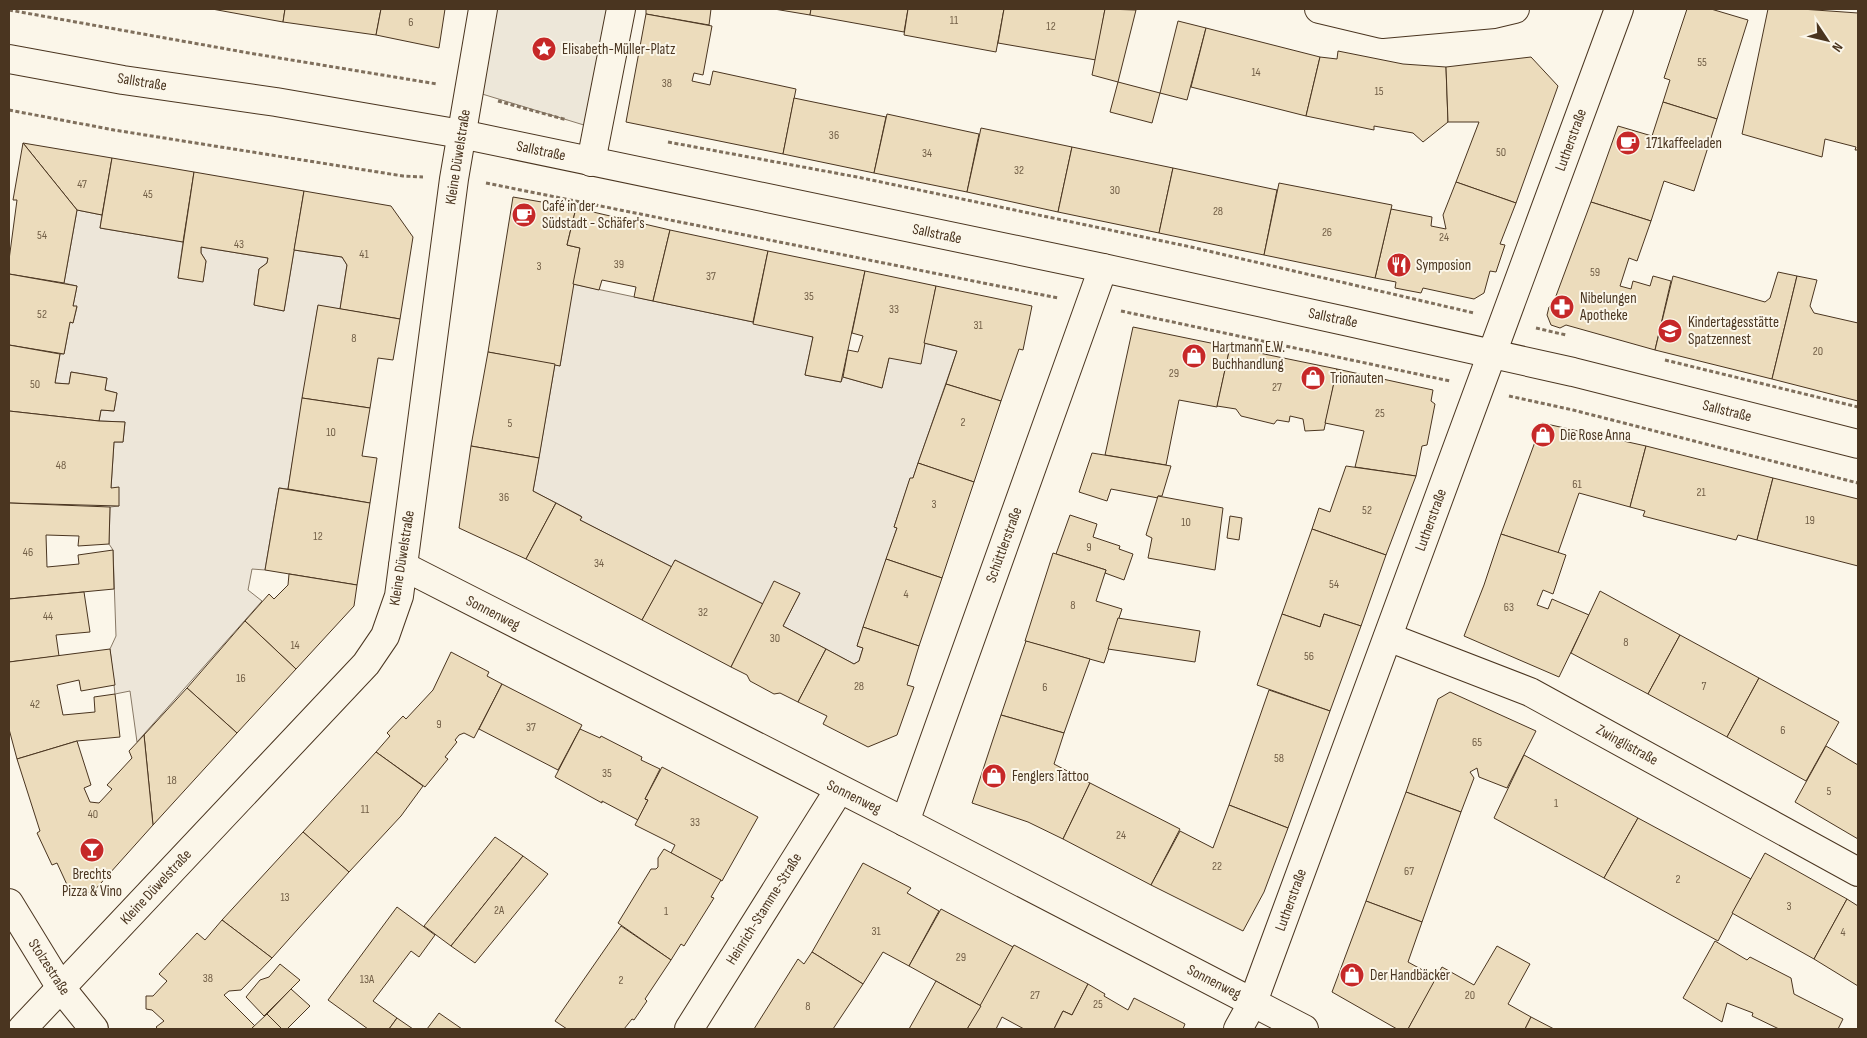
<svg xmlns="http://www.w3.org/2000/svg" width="1867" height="1038" viewBox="0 0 1867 1038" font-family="'Sofia Sans Condensed',sans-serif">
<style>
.green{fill:#ede6d9;stroke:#887966}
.parking{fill:#ede7d9;stroke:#887966}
.building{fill:#ecdcbc;stroke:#4a3520}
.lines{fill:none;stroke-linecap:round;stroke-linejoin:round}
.minor-casing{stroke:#4a3520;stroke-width:30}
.tertiary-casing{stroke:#4a3520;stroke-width:30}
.path{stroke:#7f6f5c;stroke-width:3;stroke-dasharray:4 2.5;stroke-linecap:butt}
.minor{stroke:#fbf6e9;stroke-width:28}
.tertiary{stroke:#fbf6e9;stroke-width:28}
.labels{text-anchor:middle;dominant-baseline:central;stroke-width:4;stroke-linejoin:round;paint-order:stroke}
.number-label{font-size:12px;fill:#725f47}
.poi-label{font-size:15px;fill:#4a3520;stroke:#fbf6e9;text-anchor:start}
.street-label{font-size:15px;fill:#4a3520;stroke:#fbf6e9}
</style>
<rect width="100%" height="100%" fill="#fbf6e9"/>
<g class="green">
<polygon points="77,210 102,215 100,228 183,242 178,278 203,281 206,261 201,253 201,247 268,258 267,263 259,269 254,305 284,311 294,250 342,257 347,265 340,309 318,306 288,489 279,488 265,570 252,569 248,590 262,601 137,742 130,691 115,694 110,649 116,636 113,550 109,544 110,507 119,506 111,488 114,442 123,442 125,422 99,421 101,410 114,411 117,393 105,390 107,378 71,372 69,384 55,383 60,354 64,354 70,322 73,323 77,307 73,306 77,286 64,283"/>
<polygon points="573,284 753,322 813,337 805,375 841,382 843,377 882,388 889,358 924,343 957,351 913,478 910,479 894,527 897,528 857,646 863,648 859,661 854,664 783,626 800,593 763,604 675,560 672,567 580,520 581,516 533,491 555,364 560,366"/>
</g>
<polygon class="parking" points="483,9 621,9 597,129 469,90"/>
<g class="building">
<polygon points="212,9 285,9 283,22"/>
<polygon points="285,9 381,9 376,35 283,22"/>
<polygon points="381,9 445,9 439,48 376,35"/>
<polygon points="646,9 711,9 709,25 646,14"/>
<polygon points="774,9 811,9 810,15"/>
<polygon points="811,9 908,9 904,32 810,15"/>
<polygon points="908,9 1004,9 996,52 904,35"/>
<polygon points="1004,9 1105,9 1096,60 998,43"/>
<polygon points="1105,9 1136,10 1118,82 1092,75"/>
<polygon points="1687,9 1711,9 1748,20 1717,119 1663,102 1670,80 1664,78"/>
<polygon points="1768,9 1801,9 1858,13 1858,150 1855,150 1856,147 1825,139 1822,157 1742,134"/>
<polygon points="646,14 712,26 703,75 694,73 692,81 710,85 713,71 796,89 783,154 626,122"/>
<polygon points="1178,21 1206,28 1187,100 1160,93"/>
<polygon points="1206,28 1320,57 1306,116 1191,87"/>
<polygon points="1338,51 1403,64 1446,67 1448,122 1423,142 1413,133 1374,126 1374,130 1306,116 1320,57 1337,59"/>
<polygon points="1531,57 1558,86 1516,203 1456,182 1479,122 1448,122 1446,67"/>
<polygon points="1118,82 1160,93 1152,123 1110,112"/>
<polygon points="794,98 886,117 874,173 783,154"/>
<polygon points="1663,102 1717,119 1694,191 1664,181 1651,221 1591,202 1618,126 1652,136"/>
<polygon points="887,114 979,134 967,192 874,173"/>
<polygon points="981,128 1072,147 1058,212 967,192"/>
<polygon points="23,143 112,158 102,215 77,210"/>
<polygon points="23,143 77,210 64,283 9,274 9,260 17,200 13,200"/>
<polygon points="1072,147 1173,168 1159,233 1058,212"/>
<polygon points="112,158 194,172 183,242 100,228"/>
<polygon points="1173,168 1277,190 1264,255 1159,233"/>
<polygon points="194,172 304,191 284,311 254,305 259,269 267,263 268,258 201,247 201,253 206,261 203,282 178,278"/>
<polygon points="1456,182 1516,203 1500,244 1505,245 1496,272 1490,271 1484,293 1474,299 1423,288 1421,293 1395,288 1396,282 1375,278 1391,209 1432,217 1431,226 1446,229 1443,215"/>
<polygon points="1279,183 1392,205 1375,278 1264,255"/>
<polygon points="304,191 391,206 413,237 400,319 340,309 347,265 342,257 294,250"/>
<polygon points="513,197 576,208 567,245 580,248 560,366 488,352"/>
<polygon points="1591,202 1651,221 1637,261 1629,258 1620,286 1631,289 1633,281 1650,286 1653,276 1671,281 1655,350 1566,325 1560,328 1551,325 1547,315 1549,307 1553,304"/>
<polygon points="576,208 670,230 653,301 634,297 636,287 602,280 599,290 573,284 580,248 567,245"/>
<polygon points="670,230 768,251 753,322 653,301"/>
<polygon points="768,251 865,271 841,382 805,375 813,337 753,324"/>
<polygon points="865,271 936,286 921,364 889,358 882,388 843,377 848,350 858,352 863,336 852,333"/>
<polygon points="1778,272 1797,276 1772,379 1655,350 1673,276 1765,302 1770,298"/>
<polygon points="9,274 77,286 73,306 77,306 73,323 70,322 64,354 9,345"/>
<polygon points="1797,276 1817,280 1810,306 1814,313 1858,323 1858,401 1772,379"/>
<polygon points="936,286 1032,306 1023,350 1019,349 1001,401 946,384 957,351 924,343"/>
<polygon points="318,305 400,319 393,360 378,358 370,408 302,398"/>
<polygon points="1133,327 1230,347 1217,407 1179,400 1166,465 1105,455"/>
<polygon points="9,345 60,354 55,383 69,384 71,372 107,378 105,390 117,393 114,411 101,410 99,421 9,411"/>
<polygon points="1230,347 1337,369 1324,430 1305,431 1303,419 1290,416 1289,422 1277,420 1274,424 1241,416 1236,409 1217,406"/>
<polygon points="488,352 555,364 539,458 471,446"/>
<polygon points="1337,369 1433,390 1431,401 1435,404 1427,445 1422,446 1416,476 1355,467 1364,431 1325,423"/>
<polygon points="946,384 1001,401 974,482 918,463"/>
<polygon points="302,398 370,408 362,456 377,458 370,503 288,489"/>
<polygon points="9,411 99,421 125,422 123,442 114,442 111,488 119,487 119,506 9,503"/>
<polygon points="1542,423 1646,446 1630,507 1579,493 1558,553 1501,534"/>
<polygon points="471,446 539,458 533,491 556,503 526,559 459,528"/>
<polygon points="1646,446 1773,478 1757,540 1738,535 1736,540 1643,516 1645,511 1630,507"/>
<polygon points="1092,453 1171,466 1162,496 1158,496 1158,498 1111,489 1107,501 1079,492"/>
<polygon points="918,463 974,482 942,578 886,559 897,528 894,527 910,478 913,478"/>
<polygon points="1346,466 1416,476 1386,555 1312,529 1319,508 1330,512"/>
<polygon points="1773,478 1858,499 1858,566 1757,540"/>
<polygon points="279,488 370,503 357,585 265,570"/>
<polygon points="1158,496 1223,508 1215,570 1148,558 1152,538 1146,535"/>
<polygon points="9,503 110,507 109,544 78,546 79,536 46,535 47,567 79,564 78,555 113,550 114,589 9,599"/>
<polygon points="556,503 582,517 580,520 672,567 642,620 526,559"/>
<polygon points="1070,515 1097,524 1093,537 1120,546 1119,549 1133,554 1124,580 1105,573 1106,570 1056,554"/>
<polygon points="1230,516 1242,518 1239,540 1227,538"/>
<polygon points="1312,529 1386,555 1361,626 1324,614 1320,627 1282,614"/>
<polygon points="1501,534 1566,555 1553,594 1543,590 1537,605 1548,609 1552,599 1589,615 1559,677 1464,636 1484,585"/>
<polygon points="1053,553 1106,570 1096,601 1122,609 1104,663 1025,641"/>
<polygon points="886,559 942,578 919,646 863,627"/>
<polygon points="675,560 763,604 731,667 642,620"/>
<polygon points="289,574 357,585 354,606 296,669 245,621 269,594 274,599 288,585"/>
<polygon points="774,581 800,593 783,626 826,649 798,702 780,693 774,694 750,681 747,675 731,667"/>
<polygon points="1600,591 1680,635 1648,694 1571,653"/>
<polygon points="84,592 90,632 56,635 59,656 9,662 9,599"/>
<polygon points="1282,614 1320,627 1324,614 1361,626 1330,711 1257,685"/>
<polygon points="1118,618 1200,631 1195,662 1108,649"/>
<polygon points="245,621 296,669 237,733 187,688"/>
<polygon points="863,627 919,646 907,685 914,687 897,735 868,747 823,724 827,716 798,702 826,649 854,664 859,661 863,648 857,646"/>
<polygon points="1680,635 1759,678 1727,737 1648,694"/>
<polygon points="1026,641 1090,659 1064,733 1001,715"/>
<polygon points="110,649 115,685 81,691 79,680 57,685 63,715 95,712 94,697 115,694 120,737 77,741 17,759 9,729 9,662"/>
<polygon points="451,652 489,672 487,676 502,684 474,738 464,733 459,735 455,740 457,742 445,757 448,759 425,787 376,752 390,736 387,733 403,716 406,719 433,690"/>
<polygon points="1759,678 1839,722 1806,781 1727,737"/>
<polygon points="502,684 582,725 558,770 479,729"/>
<polygon points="187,688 237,733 153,825 144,735"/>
<polygon points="1269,690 1330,711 1288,828 1229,805"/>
<polygon points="1450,692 1536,731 1507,788 1479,777 1477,768 1470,772 1474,778 1461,812 1406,792 1438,699"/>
<polygon points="1001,715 1064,733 1054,764 1090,783 1063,839 1028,822 972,803"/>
<polygon points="580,729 600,738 601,736 642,757 641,760 660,769 645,799 648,800 638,820 602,801 602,803 555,777"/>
<polygon points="144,735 153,825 92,893 69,889 57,863 52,865 37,833 40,831 17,759 77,741 91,785 84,788 90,802 99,803 112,789 107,785 132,758 129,751"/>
<polygon points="1826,746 1858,765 1858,839 1795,802"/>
<polygon points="376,752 423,786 401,816 349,872 303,832"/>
<polygon points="1524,755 1638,818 1604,878 1494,818"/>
<polygon points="662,767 758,817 722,881 671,853 675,845 635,825 648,800 645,799"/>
<polygon points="1090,783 1180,829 1151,885 1063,839"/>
<polygon points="1406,792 1461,812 1422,922 1366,901"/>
<polygon points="1229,805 1288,828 1264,892 1243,931 1151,885 1180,831 1213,848"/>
<polygon points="1638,818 1751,879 1718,941 1604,878"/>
<polygon points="303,832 349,872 272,958 222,920"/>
<polygon points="495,837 523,856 451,946 424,926"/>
<polygon points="664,849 721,880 711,897 714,898 684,946 681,944 671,960 618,923 651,869 656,869 658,867 658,858"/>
<polygon points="1765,853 1847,899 1814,959 1732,913"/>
<polygon points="523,856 548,874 475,963 451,946"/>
<polygon points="863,863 911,888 907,893 939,911 909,966 883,952 863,984 812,952"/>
<polygon points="1847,899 1858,906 1858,986 1814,959"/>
<polygon points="1366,901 1422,922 1408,962 1437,978 1408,1029 1397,1029 1332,992"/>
<polygon points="397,907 435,935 419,957 411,951 373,1001 397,1018 389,1029 368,1029 328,1000"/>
<polygon points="941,909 1013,947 981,1006 909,966"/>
<polygon points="222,920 272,958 241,990 229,991 224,995 255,1026 251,1029 158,1029 156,1027 164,1021 152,1010 146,1009 146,996 153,996 167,981 159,974 197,933 205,940"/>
<polygon points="621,926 671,960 645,999 647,1001 634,1020 632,1019 624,1029 567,1029 555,1021"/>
<polygon points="1715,941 1747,960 1750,957 1791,978 1794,994 1843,1019 1838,1029 1779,1029 1752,1016 1753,1013 1727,1003 1722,1022 1683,998"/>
<polygon points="1014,945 1088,984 1072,1015 1063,1011 1054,1029 1024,1029 1002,1017 996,1029 967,1029"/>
<polygon points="1497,946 1530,964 1508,1004 1531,1017 1525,1029 1408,1029 1442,967 1474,985"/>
<polygon points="812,952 863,984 833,1029 754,1029 798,959 804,964"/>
<polygon points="280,964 300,980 264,1016 246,997 260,980 269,977"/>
<polygon points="936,981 981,1006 967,1029 909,1029"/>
<polygon points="1088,984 1105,994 1104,996 1128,1010 1134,998 1185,1024 1183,1029 1054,1029 1063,1011 1072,1015"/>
<polygon points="291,989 310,1006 287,1029 282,1029 267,1014"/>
<polygon points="439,1013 462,1029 427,1029"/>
<polygon points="267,1014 282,1029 251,1029"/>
<polygon points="1531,1017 1554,1029 1525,1029"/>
<polygon points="397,1018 413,1029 389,1029"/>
</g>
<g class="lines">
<defs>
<g id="minor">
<polyline points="1319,9 1382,24 1494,14 1515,9"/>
<polyline points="591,162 621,9"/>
<polyline points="403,566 905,822 1304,1029"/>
<polyline points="1388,637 1530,692 1858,872"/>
<polyline points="905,822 1103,268"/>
<polyline points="9,903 61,988 94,1029"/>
<polyline points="22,1029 366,664 385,636 399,596 454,179 483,9"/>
<polyline points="689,1029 839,790"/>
<polyline points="1238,1029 1253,1002 1619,9"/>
</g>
<polyline id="tertiary" points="9,59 123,80 276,102 461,134 1103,268 1345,321 1573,372 1858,444"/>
</defs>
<use href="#minor" class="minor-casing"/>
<use href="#tertiary" class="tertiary-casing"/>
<g class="path">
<polyline points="9,10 249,53 437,84"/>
<polyline points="498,101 567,120"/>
<polyline points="9,110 114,130 403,176 423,177"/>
<polyline points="668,142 857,177 1191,247 1474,313"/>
<polyline points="486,183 1058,298"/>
<polyline points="1121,311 1450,381"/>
<polyline points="1536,328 1566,335"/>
<polyline points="1665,360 1858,407"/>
<polyline points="1509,396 1573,410 1858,483"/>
</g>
<use href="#minor" class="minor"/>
<use href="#tertiary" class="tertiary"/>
</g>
<defs>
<symbol id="sight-disc" viewBox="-11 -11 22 22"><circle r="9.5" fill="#c62828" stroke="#fbf6e9"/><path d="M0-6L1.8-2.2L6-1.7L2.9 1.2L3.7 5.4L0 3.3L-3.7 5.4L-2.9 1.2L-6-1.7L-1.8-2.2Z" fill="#fff"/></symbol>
<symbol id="cafe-disc" viewBox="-11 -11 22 22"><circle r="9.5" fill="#c62828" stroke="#fbf6e9"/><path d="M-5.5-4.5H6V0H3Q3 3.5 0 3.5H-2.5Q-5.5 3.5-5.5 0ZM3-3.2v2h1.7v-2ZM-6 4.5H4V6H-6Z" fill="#fff"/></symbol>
<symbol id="restaurant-disc" viewBox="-11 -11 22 22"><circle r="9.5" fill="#c62828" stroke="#fbf6e9"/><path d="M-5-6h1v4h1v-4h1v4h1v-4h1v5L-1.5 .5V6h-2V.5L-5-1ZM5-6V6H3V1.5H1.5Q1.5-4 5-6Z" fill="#fff"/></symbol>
<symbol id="pharmacy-disc" viewBox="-11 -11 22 22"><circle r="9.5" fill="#c62828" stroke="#fbf6e9"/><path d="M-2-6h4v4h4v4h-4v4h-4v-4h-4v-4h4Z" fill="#fff"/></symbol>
<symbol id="school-disc" viewBox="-11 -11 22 22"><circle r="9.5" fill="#c62828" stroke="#fbf6e9"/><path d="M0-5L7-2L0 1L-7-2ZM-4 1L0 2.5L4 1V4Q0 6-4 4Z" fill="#fff"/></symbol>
<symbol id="shop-disc" viewBox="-11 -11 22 22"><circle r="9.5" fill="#c62828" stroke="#fbf6e9"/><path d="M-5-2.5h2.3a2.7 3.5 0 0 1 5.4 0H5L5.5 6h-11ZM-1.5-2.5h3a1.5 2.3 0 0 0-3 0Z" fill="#fff"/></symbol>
<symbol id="bar-disc" viewBox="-11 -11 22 22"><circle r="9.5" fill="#c62828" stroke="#fbf6e9"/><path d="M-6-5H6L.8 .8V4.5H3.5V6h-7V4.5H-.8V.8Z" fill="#fff"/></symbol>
</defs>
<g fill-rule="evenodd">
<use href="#sight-disc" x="530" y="35" width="28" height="28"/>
<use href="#cafe-disc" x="1614" y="129" width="28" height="28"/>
<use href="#cafe-disc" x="510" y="201" width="28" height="28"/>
<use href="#restaurant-disc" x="1385" y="251" width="28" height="28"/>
<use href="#pharmacy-disc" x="1548" y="293" width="28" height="28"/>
<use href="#school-disc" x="1656" y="317" width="28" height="28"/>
<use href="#shop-disc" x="1180" y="342" width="28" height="28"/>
<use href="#shop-disc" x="1299" y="364" width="28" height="28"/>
<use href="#shop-disc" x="1529" y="421" width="28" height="28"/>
<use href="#shop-disc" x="980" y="762" width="28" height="28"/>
<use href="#bar-disc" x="78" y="836" width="28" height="28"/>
<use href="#shop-disc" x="1338" y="961" width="28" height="28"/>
</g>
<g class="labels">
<g class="number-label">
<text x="954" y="20">11</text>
<text x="411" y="22">6</text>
<text x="1051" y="26">12</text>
<text x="1702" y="62">55</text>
<text x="1256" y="72">14</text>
<text x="667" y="83">38</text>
<text x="1379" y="91">15</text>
<text x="834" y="135">36</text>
<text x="1501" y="152">50</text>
<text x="927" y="153">34</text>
<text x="1019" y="170">32</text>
<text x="82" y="184">47</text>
<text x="1115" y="190">30</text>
<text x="148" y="194">45</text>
<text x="1218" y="211">28</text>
<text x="1327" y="232">26</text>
<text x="42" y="235">54</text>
<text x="1444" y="237">24</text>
<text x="239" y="244">43</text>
<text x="364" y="254">41</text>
<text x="619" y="264">39</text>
<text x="539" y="266">3</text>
<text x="1595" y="272">59</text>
<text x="711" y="276">37</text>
<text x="809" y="296">35</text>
<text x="894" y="309">33</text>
<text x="42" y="314">52</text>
<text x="978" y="325">31</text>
<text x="354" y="338">8</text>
<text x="1818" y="351">20</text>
<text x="1174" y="373">29</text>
<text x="35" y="384">50</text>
<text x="1277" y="387">27</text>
<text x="1380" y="413">25</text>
<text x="963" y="422">2</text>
<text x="510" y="423">5</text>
<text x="331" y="432">10</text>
<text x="61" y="465">48</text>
<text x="1577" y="484">61</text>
<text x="1701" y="492">21</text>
<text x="504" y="497">36</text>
<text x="934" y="504">3</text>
<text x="1367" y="510">52</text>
<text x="1810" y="520">19</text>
<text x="1186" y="522">10</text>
<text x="318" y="536">12</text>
<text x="1089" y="547">9</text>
<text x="28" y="552">46</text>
<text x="599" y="563">34</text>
<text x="1334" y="584">54</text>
<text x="906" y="594">4</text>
<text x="1073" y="605">8</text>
<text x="1509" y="607">63</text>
<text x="703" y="612">32</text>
<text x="48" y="616">44</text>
<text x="775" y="638">30</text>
<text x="1626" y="642">8</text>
<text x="295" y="645">14</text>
<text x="1309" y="656">56</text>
<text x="241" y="678">16</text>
<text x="859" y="686">28</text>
<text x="1704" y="686">7</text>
<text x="1045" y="687">6</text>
<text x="35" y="704">42</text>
<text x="439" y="724">9</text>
<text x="531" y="727">37</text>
<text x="1783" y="730">6</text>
<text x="1477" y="742">65</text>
<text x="1279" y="758">58</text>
<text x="607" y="773">35</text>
<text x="172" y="780">18</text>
<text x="1829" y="791">5</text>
<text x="1556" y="803">1</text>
<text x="365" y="809">11</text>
<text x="93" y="814">40</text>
<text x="695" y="822">33</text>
<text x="1121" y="835">24</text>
<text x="1217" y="866">22</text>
<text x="1409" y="871">67</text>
<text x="1678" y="879">2</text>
<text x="285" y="897">13</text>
<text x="1789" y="906">3</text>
<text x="499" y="910">2A</text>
<text x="666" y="911">1</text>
<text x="876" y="931">31</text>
<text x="1843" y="932">4</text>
<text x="961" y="957">29</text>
<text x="208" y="978">38</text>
<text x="367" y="979">13A</text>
<text x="621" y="980">2</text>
<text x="1035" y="995">27</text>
<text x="1470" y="995">20</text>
<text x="1098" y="1004">25</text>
<text x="808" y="1006">8</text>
</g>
<g class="poi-label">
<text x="562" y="49">Elisabeth-Müller-Platz</text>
<text x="1646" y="143">171kaffeeladen</text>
<text x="542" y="206">Café in der<tspan x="542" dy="17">Südstadt - Schäfer's</tspan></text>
<text x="1416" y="265">Symposion</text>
<text x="1580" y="298">Nibelungen<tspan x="1580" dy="17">Apotheke</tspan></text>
<text x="1688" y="322">Kindertagesstätte<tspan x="1688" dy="17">Spatzennest</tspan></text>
<text x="1212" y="347">Hartmann E.W.<tspan x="1212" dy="17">Buchhandlung</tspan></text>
<text x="1330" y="378">Trionauten</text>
<text x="1560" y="435">Die Rose Anna</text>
<text x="1012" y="776">Fenglers Tattoo</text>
<text x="92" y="874" text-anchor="middle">Brechts<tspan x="92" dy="17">Pizza &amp; Vino</tspan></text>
<text x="1370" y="975">Der Handbäcker</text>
</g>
<g class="street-label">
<text transform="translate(142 82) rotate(9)">Sallstraße</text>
<text transform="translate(1571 140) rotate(-70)">Lutherstraße</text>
<text transform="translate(541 151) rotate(12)">Sallstraße</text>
<text transform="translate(458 157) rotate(-81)">Kleine Düwelstraße</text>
<text transform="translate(937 234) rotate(12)">Sallstraße</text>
<text transform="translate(1333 318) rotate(12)">Sallstraße</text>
<text transform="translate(1727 411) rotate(14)">Sallstraße</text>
<text transform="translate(1431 520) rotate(-70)">Lutherstraße</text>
<text transform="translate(1004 545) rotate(-70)">Schüttlerstraße</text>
<text transform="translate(402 558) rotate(-81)">Kleine Düwelstraße</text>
<text transform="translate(493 613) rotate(27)">Sonnenweg</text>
<text transform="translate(1627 745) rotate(29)">Zwinglistraße</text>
<text transform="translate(854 797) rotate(26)">Sonnenweg</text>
<text transform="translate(156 887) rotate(-47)">Kleine Düwelstraße</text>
<text transform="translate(1291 900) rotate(-70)">Lutherstraße</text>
<text transform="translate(764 909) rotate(-58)">Heinrich-Stamme-Straße</text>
<text transform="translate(49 967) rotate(57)">Stolzestraße</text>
<text transform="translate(1214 982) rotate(27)">Sonnenweg</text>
</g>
</g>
<rect width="1867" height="1038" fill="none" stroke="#4a3520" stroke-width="20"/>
<g transform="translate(1827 40) rotate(125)" stroke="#fbf6e9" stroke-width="4" paint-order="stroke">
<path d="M0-4L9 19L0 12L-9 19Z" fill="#4a3520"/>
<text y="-8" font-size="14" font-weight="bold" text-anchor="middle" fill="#4a3520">N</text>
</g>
</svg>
